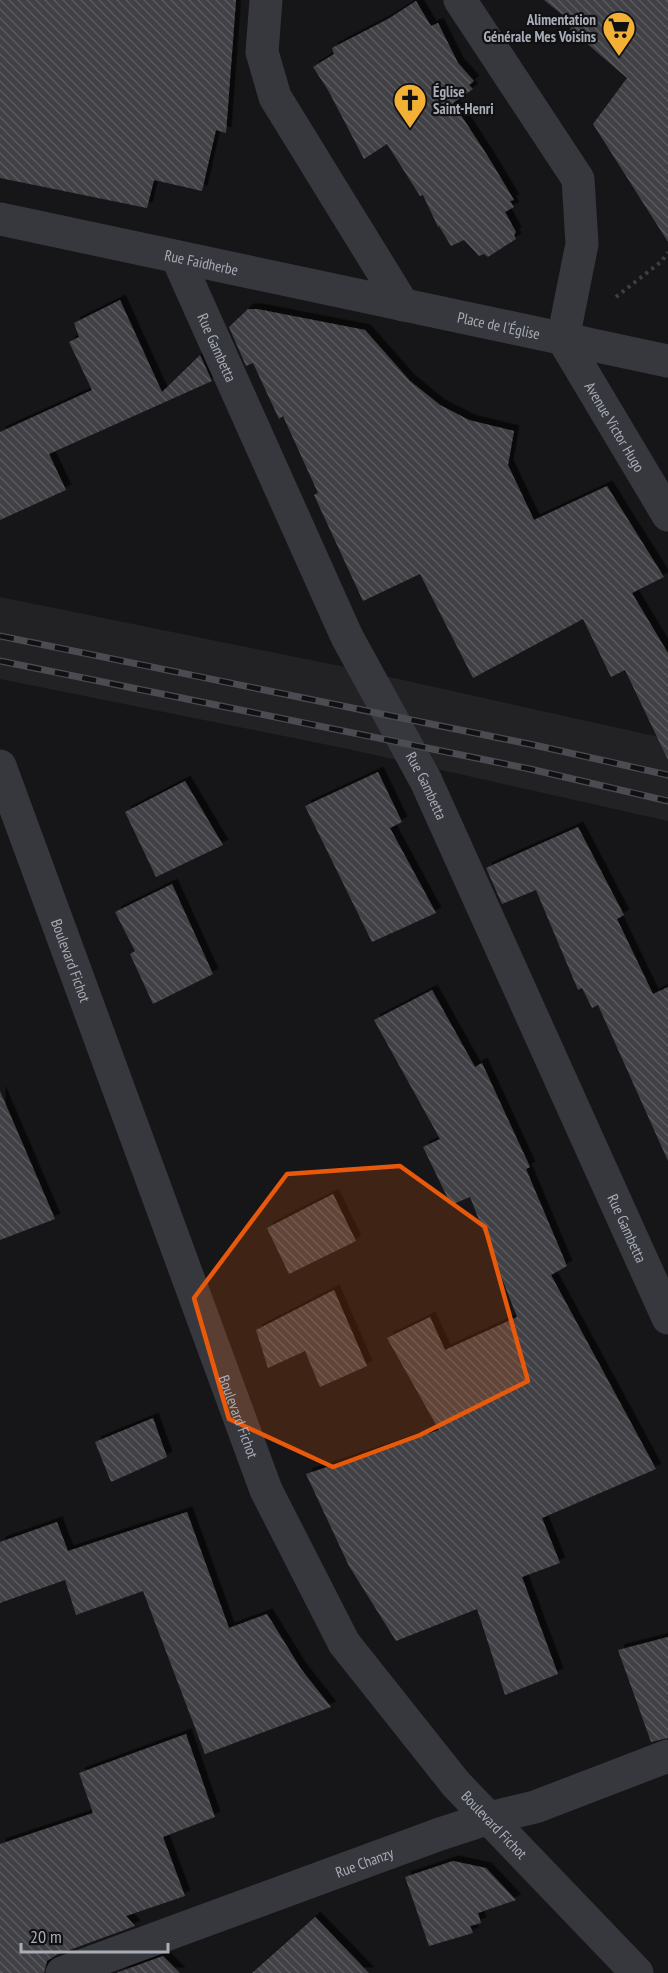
<svg xmlns="http://www.w3.org/2000/svg" width="668" height="1973" viewBox="0 0 668 1973" font-family="'PT Sans Narrow',sans-serif">
<style>
.built{fill:#222225}
.building{fill:url(#building-back-hatch);filter:url(#shadow)}
.lines{fill:none;stroke-linecap:round;stroke-linejoin:round}
.path{stroke:#3d3f44;stroke-width:4;stroke-dasharray:3 4.5;stroke-linecap:butt}
.minor{stroke:#37383d;stroke-width:33}
.rail-casing{stroke:#4a4c52;stroke-width:7}
.rail{stroke:#111113;stroke-width:4.5;stroke-dasharray:14;stroke-linecap:butt}
.marked{fill:#e8590c;fill-opacity:0.2;stroke:#e8590c;stroke-width:4.5;stroke-linejoin:round}
.labels{text-anchor:middle;dominant-baseline:central;stroke-width:4.5;stroke-linejoin:round;paint-order:stroke}
.poi-label{font-size:15px;font-weight:bold;fill:#a8adb8;stroke:#111113;text-anchor:end}
.street-label{font-size:15px;fill:#a8adb8;stroke:#111113}
</style>
<defs>
<pattern id="building-back-hatch" width="6" height="6" patternUnits="userSpaceOnUse" patternTransform="scale(1.5)"><rect width="6" height="6" fill="#404145"/><path d="M-1 5l2 2M0 0l6 6M5-1l2 2" fill="none" stroke="#595a5e"/></pattern>
<filter id="shadow"><feDropShadow dx="5.5" dy="-5.5" stdDeviation="0" flood-color="#0009"/></filter>
</defs>
<rect width="100%" height="100%" fill="#161618"/>
<polygon class="built" points="0,597 340,666 668,739 668,821 348,749 0,679"/>
<g class="building">
<polygon points="0,0 236,0 226,133 216,130 202,191 154,180 147,208 0,178"/>
<polygon points="544,0 668,0 668,242 593,124 627,78 570,29 574,24"/>
<polygon points="416,1 431,26 438,23 458,63 474,81 469,85 473,89 453,103 487,155 514,200 510,201 514,207 505,212 516,232 514,235 516,239 488,257 484,254 479,256 464,240 451,246 439,226 438,227 423,195 420,196 387,144 364,159 328,90 313,67 334,54 332,48 388,19"/>
<polygon points="120,300 162,392 200,355 212,381 49,454 66,490 0,520 0,432 92,390 69,342 79,337 74,323"/>
<polygon points="248,309 257,309 365,330 410,381 440,405 469,420 514,431 508,465 534,520 607,486 664,577 632,593 668,653 668,760 625,670 611,677 583,619 473,678 420,574 363,601 314,495 318,493 283,416 279,419 253,363 246,366 229,327"/>
<polygon points="378,772 402,822 390,828 436,913 372,942 305,806"/>
<polygon points="185,781 223,845 156,877 125,812"/>
<polygon points="578,827 624,915 617,919 653,994 668,987 668,1161 598,1005 592,1008 582,988 578,990 536,890 502,904 486,868"/>
<polygon points="172,884 213,974 153,1004 130,954 135,951 115,912"/>
<polygon points="432,990 475,1067 482,1063 530,1167 526,1169 567,1266 551,1275 656,1469 542,1518 560,1563 522,1577 558,1674 505,1695 477,1609 396,1641 349,1566 306,1474 439,1430 387,1338 430,1317 445,1350 517,1317 470,1197 451,1205 423,1147 440,1139 374,1020"/>
<polygon points="0,1091 55,1219 0,1240"/>
<polygon points="333,1194 356,1241 289,1274 267,1228"/>
<polygon points="334,1290 367,1366 320,1387 305,1351 268,1368 256,1330"/>
<polygon points="153,1418 167,1457 111,1482 95,1442"/>
<polygon points="187,1512 229,1628 267,1614 301,1669 331,1707 205,1754 143,1591 76,1615 65,1580 0,1603 0,1542 57,1522 68,1551"/>
<polygon points="668,1637 668,1738 651,1742 618,1650"/>
<polygon points="186,1734 215,1817 163,1837 185,1896 126,1916 135,1926 56,1955 47,1961 44,1973 0,1973 0,1844 93,1813 79,1773"/>
<polygon points="453,1861 486,1868 516,1900 478,1913 481,1923 470,1926 473,1933 429,1946 405,1877"/>
<polygon points="315,1917 369,1973 252,1973"/>
<polygon points="163,1956 180,1973 116,1973"/>
</g>
<g class="lines">
<polyline class="path" points="616,297 662,261 668,252"/>
<g class="minor">
<polyline points="266,0 262,52 275,97 403,305"/>
<polyline points="460,0 578,179 582,244 563,339"/>
<path id="s1" d="M0,219L668,361"/>
<path id="s2" d="M177,257L347,637L426,781L668,1318"/>
<path id="s3" d="M563,339L668,515"/>
<path id="s4" d="M0,766L266,1490L344,1643L456,1784L637,1973"/>
<path id="s5" d="M62,1973L440,1834L489,1818L535,1807L668,1756"/>
</g>
<defs>
<g id="rail">
<polyline points="0,636 534,745 668,775"/>
<polyline points="0,661 530,769 668,801"/>
</g>
</defs>
<use href="#rail" class="rail-casing"/>
<use href="#rail" class="rail"/>
</g>
<path class="marked" d="M400,1166L485,1227L528,1381L420,1435L333,1467L229,1419L194,1298L287,1174Z"/>
<defs>
<symbol id="supermarket-pin" viewBox="-11 -11 22 30"><path d="M0 17L-7.5 6A9.5 9.5 0 1 1 7.5 6Z" fill="#f2b134" stroke="#111113"/><path d="M-6-5.5h2.5l.6 2H6L4.5 2H-2.5L-4.4-4H-6ZM-1.5 3.2a1.3 1.3 0 1 0 .1 0ZM3 3.2a1.3 1.3 0 1 0 .1 0Z" fill="#111"/></symbol>
<symbol id="church-pin" viewBox="-11 -11 22 30"><path d="M0 17L-7.5 6A9.5 9.5 0 1 1 7.5 6Z" fill="#f2b134" stroke="#111113"/><path d="M-1.2-6h2.4v3.5h3.3v2.4h-3.3V6h-2.4V-.1h-3.3v-2.4h3.3Z" fill="#111"/></symbol>
</defs>
<g fill-rule="evenodd">
<use href="#supermarket-pin" x="600" y="9" width="38" height="52"/>
<use href="#church-pin" x="391" y="81" width="38" height="52"/>
</g>
<g class="labels">
<g class="poi-label">
<text x="596" y="19">Alimentation<tspan x="596" dy="17">Générale Mes Voisins</tspan></text>
<text x="433" y="91" text-anchor="start">Église<tspan x="433" dy="17">Saint-Henri</tspan></text>
</g>
<g class="street-label">
<text stroke="none"><textPath href="#s1" startOffset="206">Rue Faidherbe</textPath></text>
<text stroke="none"><textPath href="#s1" startOffset="510">Place de l'Église</textPath></text>
<text stroke="none"><textPath href="#s2" startOffset="99">Rue Gambetta</textPath></text>
<text stroke="none"><textPath href="#s3" startOffset="102">Avenue Victor Hugo</textPath></text>
<text stroke="none"><textPath href="#s2" startOffset="585">Rue Gambetta</textPath></text>
<text stroke="none"><textPath href="#s4" startOffset="207">Boulevard Fichot</textPath></text>
<text stroke="none"><textPath href="#s2" startOffset="1071">Rue Gambetta</textPath></text>
<text stroke="none"><textPath href="#s4" startOffset="693">Boulevard Fichot</textPath></text>
<text stroke="none"><textPath href="#s4" startOffset="1179">Boulevard Fichot</textPath></text>
<text stroke="none"><textPath href="#s5" startOffset="322">Rue Chanzy</textPath></text>
</g>
</g>
<path d="M21 1943v9h147v-9" fill="none" stroke="#a8adb8" stroke-width="3"/>
<text x="30" y="1943" font-size="18" fill="#a8adb8" stroke="#111113" stroke-width="4.5" paint-order="stroke">20 m</text>
</svg>
